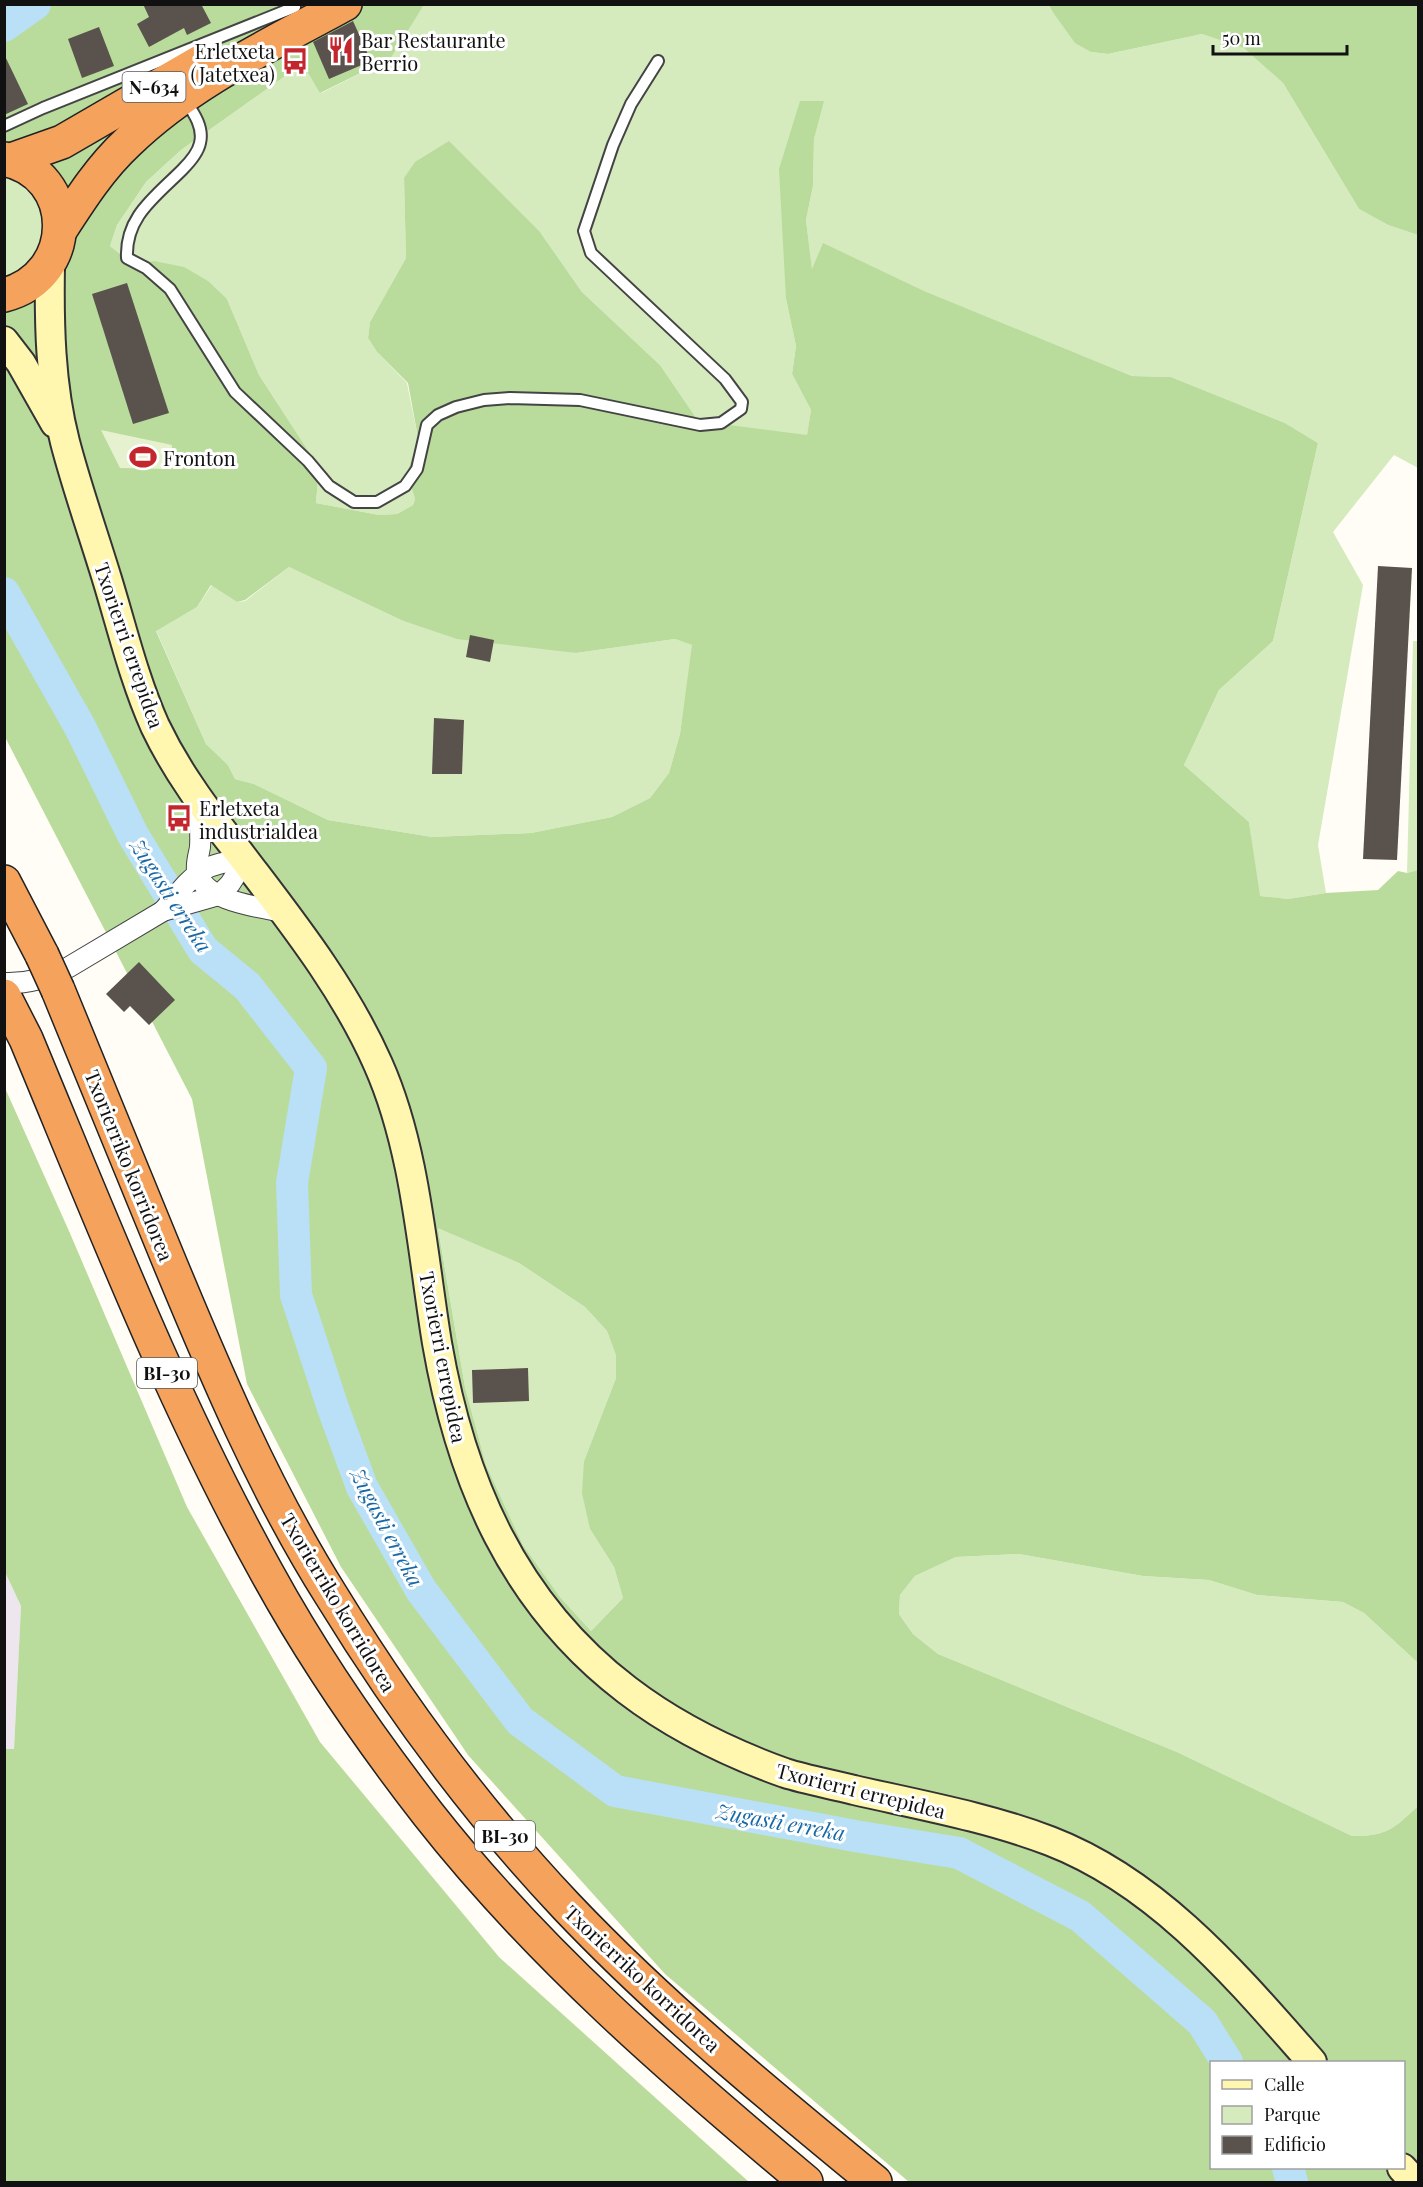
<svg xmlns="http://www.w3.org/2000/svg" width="1423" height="2187" viewBox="0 0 1423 2187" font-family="'Playfair Display',serif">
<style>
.industrial{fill:#eee6ef}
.green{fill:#d5ebbd}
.forest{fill:#b9dc9c;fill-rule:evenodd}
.pitch{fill:#e6f2cf}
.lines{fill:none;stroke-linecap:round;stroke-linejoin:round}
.river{stroke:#b9e0f7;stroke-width:32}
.building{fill:#5a524d}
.lane-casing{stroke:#444;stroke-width:14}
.street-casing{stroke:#444;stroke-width:22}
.secondary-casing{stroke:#333;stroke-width:32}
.highway-casing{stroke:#222;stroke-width:36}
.lane{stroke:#fff;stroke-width:10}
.street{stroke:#fff;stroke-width:20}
.secondary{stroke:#fff6b0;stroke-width:28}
.highway{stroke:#f5a25d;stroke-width:33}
.highway-bridge-casing{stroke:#222;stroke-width:36;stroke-linecap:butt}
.highway-bridge{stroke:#f5a25d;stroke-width:33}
.labels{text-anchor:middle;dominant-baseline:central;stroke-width:6;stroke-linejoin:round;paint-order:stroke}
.shield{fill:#fff;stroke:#585858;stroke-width:1.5}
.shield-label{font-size:18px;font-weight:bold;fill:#111}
.poi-label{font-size:20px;fill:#111;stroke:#fff;text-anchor:start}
.street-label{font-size:20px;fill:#111;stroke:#fff}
.water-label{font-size:21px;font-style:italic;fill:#1768a6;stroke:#fff}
</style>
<rect width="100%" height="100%" fill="#fffdf5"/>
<polygon class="industrial" points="4,1570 21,1606 14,1749 5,1749"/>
<g class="green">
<polygon points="424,5 1049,5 1052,11 1091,52 1108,54 1202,34 1244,47 1283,83 1359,209 1388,225 1418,235 1418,468 1394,455 1333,532 1363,585 1318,845 1326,893 1288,899 1259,896 1249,822 1184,765 1219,690 1273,641 1318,443 1285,423 1171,377 1132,376 923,291 824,244 812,271 806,220 813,186 814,139 823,101 800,101 786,299 796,346 792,374 811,410 807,436 698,422 660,365 582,292 540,232 404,178 406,258 370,322 368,338 377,352 407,383 418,438 407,473 415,499 413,505 397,514 379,515 316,503 318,479 311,455 259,375 227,299 134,265 110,246 117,225 146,182 181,150 288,74 305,66 321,93 391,58"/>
<polygon points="4,174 16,178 39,200 46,231 35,260 4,280"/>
<polygon points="289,567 401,620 576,653 675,639 693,645 680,734 669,773 650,798 612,817 531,833 432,837 328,820 254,784 235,779 228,765 206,744 156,630 197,607 212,585 237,602 245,601"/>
<polygon points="1413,641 1418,641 1418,870 1407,873"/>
<polygon points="438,1227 519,1263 585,1307 607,1331 616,1354 616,1378 584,1461 590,1529 614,1567 623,1598 591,1631 560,1597 523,1545 486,1465 465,1387"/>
<path d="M1019,1554L1143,1576L1209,1580L1257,1595L1343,1602L1364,1613L1418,1663V1806C1393,1829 1388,1836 1352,1836L1177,1752L938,1654L913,1634L899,1614L900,1595L915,1576L956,1557Z"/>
</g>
<g class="forest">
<path d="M40,5H424L391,58L320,93L304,66L288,74L181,150L146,182L117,225L110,246L134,265L154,261L184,267L208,281L227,299L259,375L311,455L318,479L316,503L379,515L397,514L413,505L415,499L407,473L418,438L408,383L377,352L368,338L370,322L406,258L404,178L415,162L449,141L540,232L582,292L660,365L698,421L807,435L811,410L792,374L796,346L786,299L779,169L800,101H824L814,139L813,186L806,220L812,269L823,243L924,291L1132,376L1171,377L1285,423L1318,443L1273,641L1219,690L1184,765L1249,822L1260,896L1288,899L1326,893L1378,890L1398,871L1407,873L1418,870V1663L1364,1613L1343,1602L1257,1595L1209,1580L1143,1576L1019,1554L956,1557L915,1576L900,1595L899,1614L913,1634L938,1654L1177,1752L1352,1836C1388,1836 1393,1829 1418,1806V2182H909L665,1974L468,1755L341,1567L247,1384L192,1099L5,737L4,280L24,271L42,246L44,215L29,188L4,174L5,33ZM289,567L401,620L457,639L576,653L675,639L692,645L680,734L669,773L650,798L612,817L531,833L432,837L328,820L254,784L235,779L228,765L206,744L156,631L197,607L211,585L237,602L245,600ZM438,1228L519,1263L585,1307L607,1331L616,1355V1378L584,1461L582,1493L590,1529L614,1567L623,1598L591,1631L560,1597L523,1545L486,1465L465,1387ZM1212,2062H1404V2168H1212Z"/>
<polygon points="1049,5 1418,5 1418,235 1388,225 1359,209 1283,83 1244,48 1202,34 1108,54 1091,52 1075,43 1052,11"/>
<polygon points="5,1088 69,1231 187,1507 320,1742 499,1957 749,2182 5,2182 4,1749 14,1749 21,1606 4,1570"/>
</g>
<polygon class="pitch" points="101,430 172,445 171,469 120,468"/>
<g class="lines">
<g class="river">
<polyline points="4,26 35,4"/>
<polyline points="4,593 80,727 133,835 203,950 247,986 311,1068 292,1183 296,1295 333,1408 362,1487 421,1590 520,1721 615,1791 855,1836 959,1853 1080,1916 1202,2022 1227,2062"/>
<polyline points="1288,2168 1292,2182"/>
</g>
</g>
<g class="building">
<polygon points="143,4 201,4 211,23 187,35 184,28 149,47 137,24 149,17"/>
<polygon points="353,21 371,61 329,79 313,42"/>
<polygon points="99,27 114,66 82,78 68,39"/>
<polygon points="4,54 28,104 4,115"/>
<polygon points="127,283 169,413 133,424 92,294"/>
<polygon points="1378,566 1412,568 1397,860 1363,859"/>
<polygon points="470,635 494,640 490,662 466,657"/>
<polygon points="434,718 464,720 462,774 432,774"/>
<polygon points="139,962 175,1000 149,1025 130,1006 124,1012 106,994"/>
<polygon points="528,1368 529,1401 473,1403 472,1370"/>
</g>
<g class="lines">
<defs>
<g id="lane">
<path d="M185,100C193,112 204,127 200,143C198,153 189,163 182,170C155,197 125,217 127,258L146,268L170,289L235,392L308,461L329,486L354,502H377L405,486L417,469L427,425L438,415L456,407L484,400L510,398L580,400L700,425L721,423L741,409L742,402L725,379L591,253L584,231L613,145L631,104L658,61"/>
<polyline points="4,126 43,108 295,7"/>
</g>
<g id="street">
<path d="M199,800C199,816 201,832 200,847C199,854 196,862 197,870C201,901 259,907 283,912"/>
<path d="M163,911C191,879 199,861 245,861"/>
<path d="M4,983C26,984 50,978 69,967L163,911L219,895L230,884L245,861"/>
</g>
<g id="secondary">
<path d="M50,264C49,323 50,384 65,442C77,488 93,533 107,579C122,628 134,679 155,726C165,747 178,769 191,788C206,811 224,833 241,855C291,921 344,987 378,1064C416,1149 422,1252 437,1343C461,1481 513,1603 627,1690C674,1726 729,1753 785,1773C807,1780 831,1784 854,1790C920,1805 987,1817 1050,1841C1159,1883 1237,1977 1312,2062"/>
<polyline points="4,341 21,363 55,423"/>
<polyline points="1402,2168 1415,2182"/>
</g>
<g id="highway">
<path d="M4,159C78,174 78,276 4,295"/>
<polyline points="11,160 62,142 200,62"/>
<path d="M61,229C81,198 101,167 128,142C190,82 270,45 345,4"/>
<polyline points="4,882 42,955"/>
<path d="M58,990C94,1079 131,1167 167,1256C215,1372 264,1489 331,1595C399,1706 477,1812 567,1907C662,2007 769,2095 875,2182"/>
<path d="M4,996L26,1039C101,1219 172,1402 267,1573C313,1657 369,1738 428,1814C537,1953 671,2069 806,2182"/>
</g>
</defs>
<use href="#lane" class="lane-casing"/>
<use href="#street" class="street-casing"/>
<use href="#secondary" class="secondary-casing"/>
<use href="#highway" class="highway-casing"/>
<use href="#lane" class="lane"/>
<use href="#street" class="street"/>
<use href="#secondary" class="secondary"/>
<use href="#highway" class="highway"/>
<defs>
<polyline id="highway-bridge" points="42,955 58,990"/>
</defs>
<use href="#highway-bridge" class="highway-bridge-casing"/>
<use href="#highway-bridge" class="highway-bridge"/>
</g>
<defs>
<symbol id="restaurant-bare" viewBox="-9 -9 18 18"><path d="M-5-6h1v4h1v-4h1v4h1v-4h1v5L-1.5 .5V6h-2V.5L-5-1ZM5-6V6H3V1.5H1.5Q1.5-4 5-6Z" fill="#c4262e" stroke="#fff" stroke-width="2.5" paint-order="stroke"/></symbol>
<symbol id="bus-bare" viewBox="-9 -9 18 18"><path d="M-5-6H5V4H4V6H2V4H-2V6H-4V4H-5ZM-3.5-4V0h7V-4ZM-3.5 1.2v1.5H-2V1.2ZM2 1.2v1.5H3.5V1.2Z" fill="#c4262e" stroke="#fff" stroke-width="2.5" paint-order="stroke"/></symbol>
<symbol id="stadium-bare" viewBox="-9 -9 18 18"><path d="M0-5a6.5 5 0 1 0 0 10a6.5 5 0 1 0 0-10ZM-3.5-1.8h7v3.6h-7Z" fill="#c4262e" stroke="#fff" stroke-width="2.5" paint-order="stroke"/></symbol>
</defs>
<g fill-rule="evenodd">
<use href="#restaurant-bare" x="322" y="31" width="38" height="38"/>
<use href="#bus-bare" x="276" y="42" width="38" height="38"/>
<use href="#stadium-bare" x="124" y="438" width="38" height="38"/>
<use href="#bus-bare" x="160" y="799" width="38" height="38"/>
</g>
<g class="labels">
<g class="shield">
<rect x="122.5" y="72" width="63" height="30" rx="4.5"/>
<rect x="137" y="1358" width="60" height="30" rx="4.5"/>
<rect x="475" y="1821" width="60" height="30" rx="4.5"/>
</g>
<g class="shield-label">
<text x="154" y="87">N-634</text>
<text x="167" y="1373">BI-30</text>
<text x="505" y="1836">BI-30</text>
</g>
<g class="poi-label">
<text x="361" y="39">Bar Restaurante<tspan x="361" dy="23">Berrio</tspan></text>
<text x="275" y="50" text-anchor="end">Erletxeta<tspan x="275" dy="23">(Jatetxea)</tspan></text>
<text x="163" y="457">Fronton</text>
<text x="199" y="807">Erletxeta<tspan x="199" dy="23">industrialdea</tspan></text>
</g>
<g class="street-label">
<text transform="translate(130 645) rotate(71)">Txorierri errepidea</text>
<text transform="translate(130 1165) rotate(68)">Txorierriko korridorea</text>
<text transform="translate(444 1357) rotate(79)">Txorierri errepidea</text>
<text transform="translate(339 1602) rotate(59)">Txorierriko korridorea</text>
<text transform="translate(861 1790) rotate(14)">Txorierri errepidea</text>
<text transform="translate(643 1978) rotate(43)">Txorierriko korridorea</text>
</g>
<g class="water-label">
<text transform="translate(172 895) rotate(57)">Zugasti erreka</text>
<text transform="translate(388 1527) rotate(62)">Zugasti erreka</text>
<text transform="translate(781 1821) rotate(10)">Zugasti erreka</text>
</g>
</g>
<rect width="1423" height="2187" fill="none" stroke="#111111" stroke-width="12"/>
<rect x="1210" y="2061" width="195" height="108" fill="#ffffff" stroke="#a0a0a0" stroke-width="1.5"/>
<rect x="1222" y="2080" width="30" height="9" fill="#fff6b0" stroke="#a0a0a0" stroke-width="1.5"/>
<text x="1264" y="2091" font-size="18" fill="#111111">Calle</text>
<rect x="1222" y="2106" width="30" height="18" fill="#d5ebbd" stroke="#a0a0a0" stroke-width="1.5"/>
<text x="1264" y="2121" font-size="18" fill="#111111">Parque</text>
<rect x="1222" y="2136" width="30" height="18" fill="#5a524d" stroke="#a0a0a0" stroke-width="1.5"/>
<text x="1264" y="2151" font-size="18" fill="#111111">Edificio</text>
<path d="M1213 45v9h134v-9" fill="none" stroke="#111111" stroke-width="3"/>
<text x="1222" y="45" font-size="18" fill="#111111" stroke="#ffffff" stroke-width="4.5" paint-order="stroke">50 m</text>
</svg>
